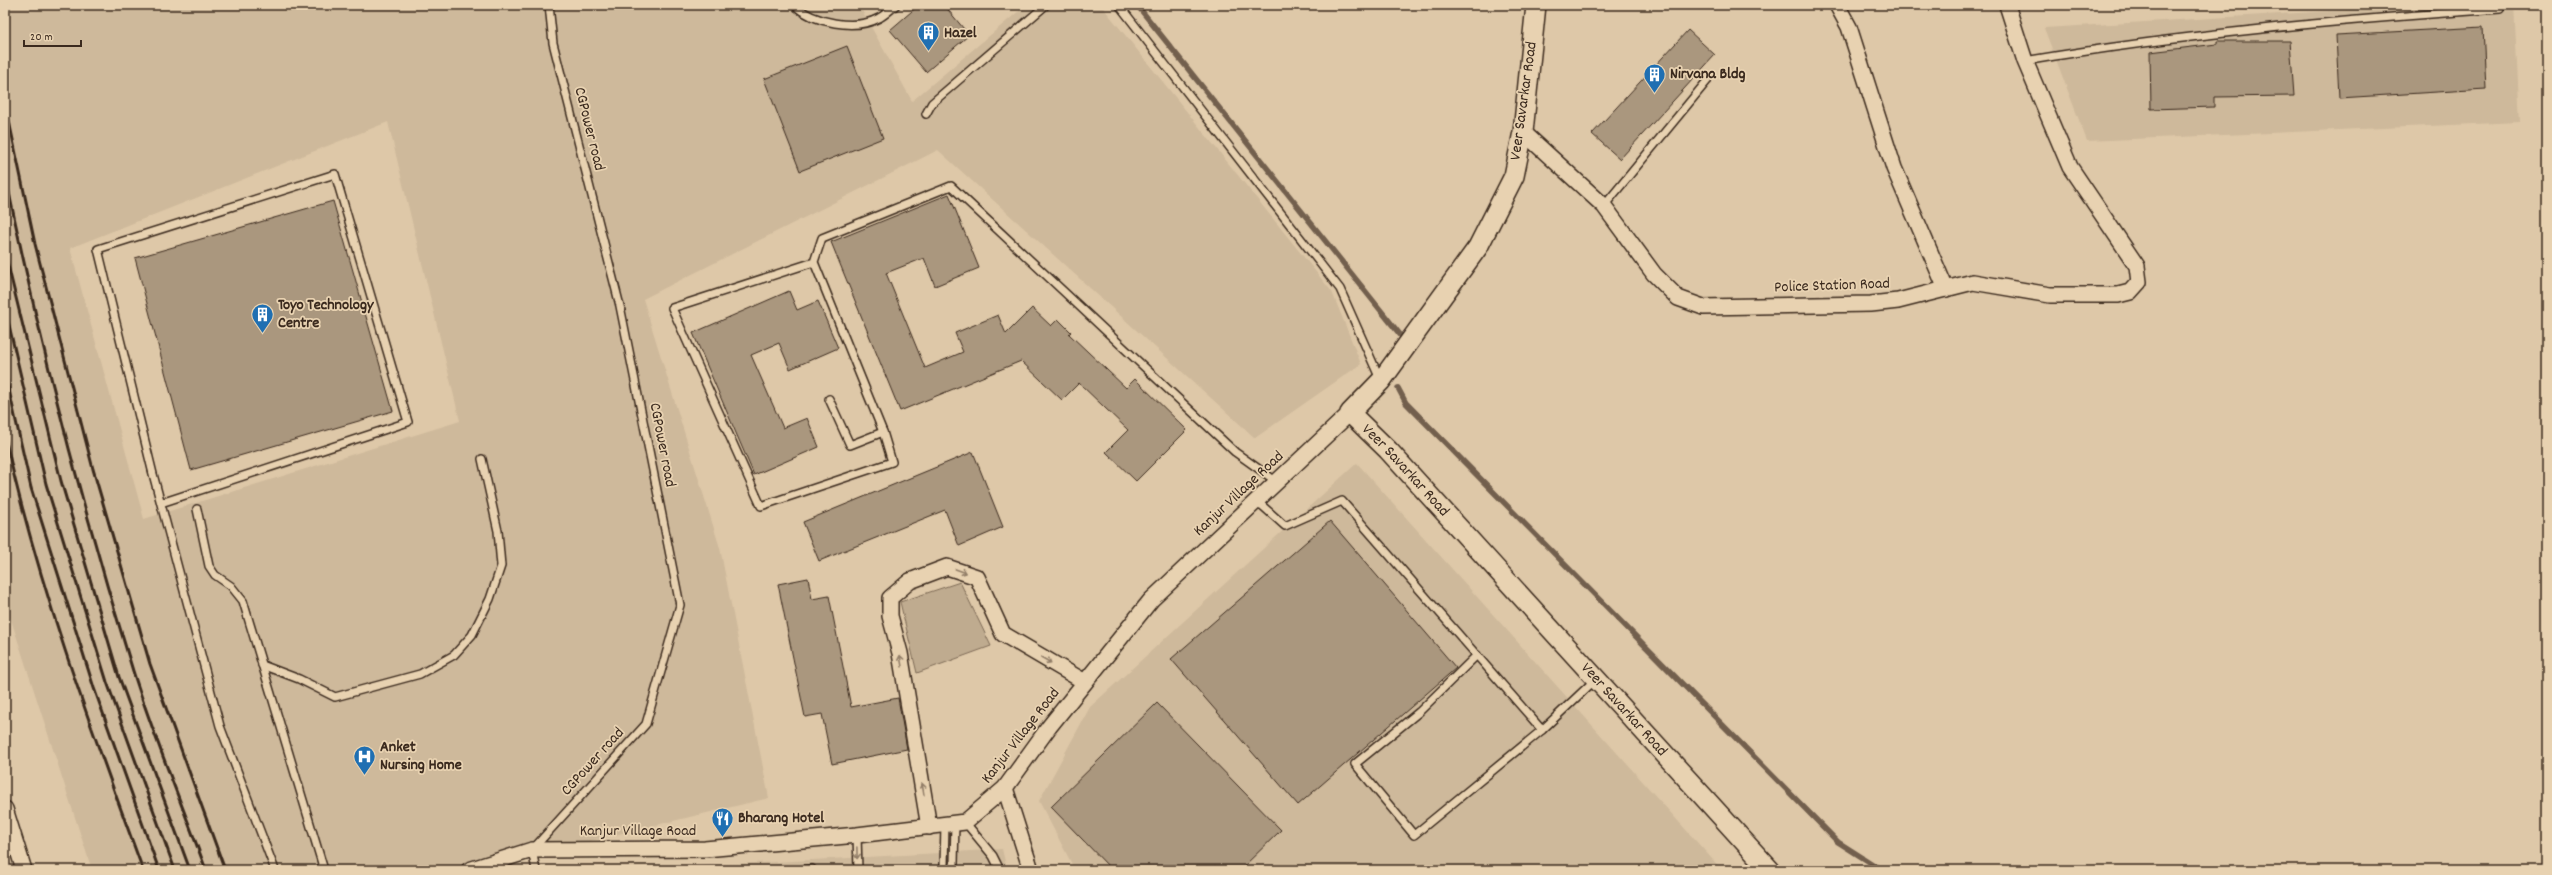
<svg xmlns="http://www.w3.org/2000/svg" width="2552" height="875" viewBox="0 0 2552 875" font-family="Dekko,sans-serif">
<style>
.built{fill:#ceb99b;fill-rule:evenodd}
.green{fill:#bfab8f;stroke:#7d6a56}
.lines{fill:none;stroke-linecap:round;stroke-linejoin:round}
.stream{stroke:#725f4d;stroke-width:5.5}
.building{fill:#aa977e;stroke:#3b2a1e}
.service-casing{stroke:#3b2a1e;stroke-width:10}
.minor-casing{stroke:#3b2a1e;stroke-width:18}
.tertiary-casing{stroke:#3b2a1e;stroke-width:22}
.service{stroke:#e8d2b1;stroke-width:7}
.minor{stroke:#e8d2b1;stroke-width:15}
.tertiary{stroke:#e8d2b1;stroke-width:19}
.rail{stroke:#3b2a1e;stroke-width:3}
.oneway{stroke:#927e68}
.labels{text-anchor:middle;dominant-baseline:central;stroke-width:3.5;stroke-linejoin:round;paint-order:stroke}
.poi-label{font-size:16px;font-weight:bold;fill:#3b2a1e;stroke:#e8d2b1;text-anchor:start}
.street-label{font-size:16px;fill:#3b2a1e;stroke:#e8d2b1}
</style>
<rect width="100%" height="100%" fill="#dec8a8"/>
<filter id="ink" filterUnits="userSpaceOnUse"><feTurbulence type="fractalNoise" baseFrequency=".025" numOctaves="2"/><feDisplacementMap in="SourceGraphic" scale="8" xChannelSelector="R" yChannelSelector="G"/><feConvolveMatrix kernelMatrix="1 2 1 2 8 2 1 2 1" color-interpolation-filters="sRGB"/></filter>
<g filter="url(#ink)">
<g class="built">
<path d="M5,5H859L912,101L1026,5H1101L1332,292L1361,364L1255,438L938,150L643,299L720,548L769,798L469,870H92L5,601ZM388,122L460,421L144,519L70,248Z"/>
<polygon points="2432,5 2514,5 2520,122 2087,141 2044,28"/>
<polygon points="1357,463 1722,870 1075,870 1039,801 1090,707"/>
<polygon points="1002,849 1007,870 626,870 940,853"/>
</g>
<polygon class="green" points="960,582 991,646 917,673 900,602"/>
<g class="lines">
<g class="stream">
<polyline points="1137,5 1402,337"/>
<polyline points="1398,388 1406,403 1838,842 1882,870"/>
</g>
</g>
<g class="building">
<polygon points="919,5 944,5 969,35 926,72 890,30"/>
<polygon points="2483,27 2486,89 2339,98 2336,35"/>
<polygon points="1688,30 1715,55 1620,159 1592,134"/>
<polygon points="2217,41 2290,41 2294,96 2214,97 2214,107 2151,109 2150,52 2217,44"/>
<polygon points="847,46 883,138 800,171 764,79"/>
<polygon points="949,194 979,268 935,286 924,258 886,273 925,368 963,352 955,333 998,315 1006,334 1032,308 1051,326 1058,319 1071,332 1069,334 1126,388 1135,379 1187,430 1136,481 1106,452 1128,430 1079,383 1062,400 1021,361 900,411 831,242"/>
<polygon points="333,201 393,411 191,470 135,258"/>
<polygon points="789,291 797,310 818,301 838,348 790,369 779,343 751,355 783,428 807,418 819,447 754,475 693,333"/>
<polygon points="973,452 1003,527 959,546 945,510 819,561 803,522"/>
<polygon points="1330,521 1456,668 1298,805 1171,659"/>
<polygon points="808,578 812,599 829,596 851,707 898,698 907,749 832,764 822,714 805,717 778,584"/>
<polygon points="1157,703 1281,830 1240,870 1112,870 1051,807"/>
</g>
<g class="lines">
<defs>
<g id="service">
<path d="M794,5C814,23 855,31 879,18C885,15 891,9 896,5"/>
<polyline points="1119,5 1340,289 1380,379"/>
<path d="M2025,61C2182,34 2341,20 2500,9"/>
<polyline points="926,114 932,103 1046,5"/>
<polyline points="1604,206 1707,81"/>
<polyline points="814,262 672,308 761,506 892,462 883,432 814,262 822,238 951,186 1235,452 1277,482"/>
<polyline points="829,399 850,445 883,432"/>
<polyline points="1257,501 1285,526 1342,501 1542,730 1596,679"/>
<polyline points="161,503 408,422 335,174 98,249 153,474 220,726 275,870"/>
<polyline points="197,509 209,566 215,575 231,586 243,601 324,870"/>
<polyline points="1477,655 1419,712 1355,764 1414,835 1542,730"/>
<polyline points="262,665 299,679 335,697 420,674 454,655 472,635 490,599 501,566 498,531 482,459"/>
<polyline points="965,822 993,856 1000,870"/>
<polyline points="857,835 858,870"/>
<polyline points="954,864 955,823"/>
<polyline points="944,865 945,825"/>
<polyline points="536,870 532,850 646,724 680,605 620,306 553,43 549,5"/>
<polyline points="801,870 812,869"/>
</g>
<g id="minor">
<polyline points="1837,5 1849,27 1894,168 1946,289"/>
<polyline points="1523,132 1604,206 1654,274 1678,298 1703,307 1871,304 1898,301 1973,282 2050,295 2118,295 2130,292 2139,282 2137,266 2070,167 2025,61 2007,5"/>
<polyline points="1005,788 1031,870"/>
<polyline points="5,809 24,870"/>
<polyline points="929,827 900,653 890,616 890,598 910,581 947,567 977,577 1003,634 1085,682"/>
<polyline points="469,870 532,850 705,849 857,835 965,822 1005,788 1049,727 1151,600 1350,413"/>
</g>
<g id="tertiary">
<path id="s1" d="M1536,5L1523,132L1514,176L1478,247L1381,381L1350,413L1388,450L1770,870"/>
</g>
</defs>
<use href="#service" class="service-casing"/>
<use href="#minor" class="minor-casing"/>
<use href="#tertiary" class="tertiary-casing"/>
<use href="#service" class="service"/>
<use href="#minor" class="minor"/>
<use href="#tertiary" class="tertiary"/>
<g class="rail">
<polyline points="5,102 35,244 93,469 150,664 225,870"/>
<path d="M5,173C39,341 82,508 133,671C154,738 182,804 206,870"/>
<polyline points="5,253 61,481 119,677 190,870"/>
<polyline points="5,308 46,484 107,682 175,870"/>
<polyline points="5,372 31,488 94,688 159,870"/>
<path d="M5,437C38,585 91,728 143,870"/>
</g>
</g>
<defs><path id="oneway-shaft" d="M-6 0H5M1.5-3L5.5 0L1.5 3" fill="none" stroke-width="1.6" stroke-linecap="round" stroke-linejoin="round"/></defs>
<g class="oneway">
<use href="#oneway-shaft" transform="translate(961 571) rotate(20)"/>
<use href="#oneway-shaft" transform="translate(1046 660) rotate(30)"/>
<use href="#oneway-shaft" transform="translate(901 661) rotate(-100)"/>
<use href="#oneway-shaft" transform="translate(923 789) rotate(-99)"/>
<use href="#oneway-shaft" transform="translate(857 853) rotate(89)"/>
</g>
</g>
<defs>
<symbol id="building-pin" viewBox="-11 -11 22 30"><path d="M0 17L-7.5 6A9.5 9.5 0 1 1 7.5 6Z" fill="#1f6fb2" stroke="#e8d2b1"/><path d="M-4-6H4V6H1V3H-1V6H-4ZM-2.5-4.3h1.7v1.8h-1.7ZM.8-4.3h1.7v1.8H.8ZM-2.5-1h1.7V.8h-1.7ZM.8-1h1.7V.8H.8Z" fill="#fff"/></symbol>
<symbol id="hospital-pin" viewBox="-11 -11 22 30"><path d="M0 17L-7.5 6A9.5 9.5 0 1 1 7.5 6Z" fill="#1f6fb2" stroke="#e8d2b1"/><path d="M-5-5h3v3.5h4V-5h3V5h-3V1.5h-4V5h-3Z" fill="#fff"/></symbol>
<symbol id="restaurant-pin" viewBox="-11 -11 22 30"><path d="M0 17L-7.5 6A9.5 9.5 0 1 1 7.5 6Z" fill="#1f6fb2" stroke="#e8d2b1"/><path d="M-5-6h1v4h1v-4h1v4h1v-4h1v5L-1.5 .5V6h-2V.5L-5-1ZM5-6V6H3V1.5H1.5Q1.5-4 5-6Z" fill="#fff"/></symbol>
</defs>
<g fill-rule="evenodd">
<use href="#building-pin" x="916" y="20" width="25" height="34"/>
<use href="#building-pin" x="1642" y="62" width="25" height="34"/>
<use href="#building-pin" x="250" y="302" width="25" height="34"/>
<use href="#hospital-pin" x="352" y="744" width="25" height="34"/>
<use href="#restaurant-pin" x="710" y="806" width="25" height="34"/>
</g>
<g class="labels">
<g class="poi-label">
<text x="944" y="33">Hazel</text>
<text x="1670" y="74">Nirvana Bldg</text>
<text x="278" y="305">Toyo Technology<tspan x="278" dy="18">Centre</tspan></text>
<text x="380" y="747">Anket<tspan x="380" dy="18">Nursing Home</tspan></text>
<text x="738" y="818">Bharang Hotel</text>
</g>
<g class="street-label">
<text transform="translate(1524 101) rotate(-82)">Veer Savarkar Road</text>
<text transform="translate(589 129) rotate(76)">CGPower road</text>
<text transform="translate(1832 286) rotate(-2)">Police Station Road</text>
<text transform="translate(662 445) rotate(79)">CGPower road</text>
<text stroke="none"><textPath href="#s1" startOffset="542">Veer Savarkar Road</textPath></text>
<text transform="translate(1239 494) rotate(-43)">Kanjur Village Road</text>
<text stroke="none"><textPath href="#s1" startOffset="866">Veer Savarkar Road</textPath></text>
<text transform="translate(1021 736) rotate(-52)">Kanjur Village Road</text>
<text transform="translate(593 762) rotate(-48)">CGPower road</text>
<text x="638" y="831">Kanjur Village Road</text>
</g>
</g>
<rect width="2552" height="875" fill="none" stroke="#e8d2b1" stroke-width="20"/>
<rect x="10" y="10" width="2532" height="855" fill="none" stroke="#3b2a1e" stroke-width="1.5" filter="url(#ink)"/>
<path d="M24 40v6h57v-6" fill="none" stroke="#3b2a1e" stroke-width="2"/>
<text x="30" y="40" font-size="12" fill="#3b2a1e" stroke="#e8d2b1" stroke-width="3" paint-order="stroke">20 m</text>
</svg>
